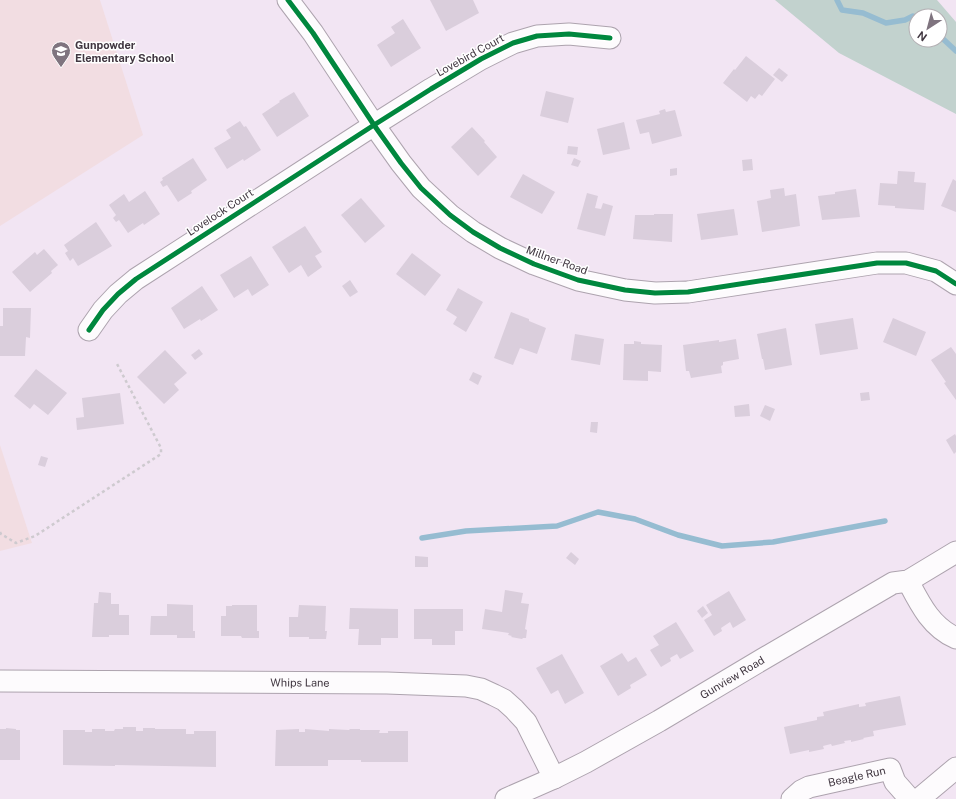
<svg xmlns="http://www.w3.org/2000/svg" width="956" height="799" viewBox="0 0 956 799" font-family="'Public Sans',sans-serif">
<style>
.education{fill:#f2dde2}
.park{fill:#c2d2ce;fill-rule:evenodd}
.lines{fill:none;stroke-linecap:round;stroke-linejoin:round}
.stream{stroke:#96bcd1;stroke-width:5.5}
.building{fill:#dacedc}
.street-casing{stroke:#ada3ae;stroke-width:23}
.path{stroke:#cecacf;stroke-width:2.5;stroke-dasharray:3 3;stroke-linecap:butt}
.street{stroke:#fdfbfd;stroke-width:21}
.cycleway-casing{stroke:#fff;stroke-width:8}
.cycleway{stroke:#00873e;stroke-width:5}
.labels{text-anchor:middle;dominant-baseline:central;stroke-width:3;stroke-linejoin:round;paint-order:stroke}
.poi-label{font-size:11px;font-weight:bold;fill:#413741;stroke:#fff;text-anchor:start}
.street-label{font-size:11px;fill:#413741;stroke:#fff}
</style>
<rect width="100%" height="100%" fill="#f2e5f3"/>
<g class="education">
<polygon points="0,0 100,0 143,135 0,226"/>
<polygon points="0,445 32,543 0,551"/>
</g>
<path class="park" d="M775,0H937L956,22V114L839,53ZM916,16H940V40H916Z"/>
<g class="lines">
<g class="stream">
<polyline points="837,0 842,10 863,13 886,23 905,20 913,16 916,17"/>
<polyline points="940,36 956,51"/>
<polyline points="422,538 466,531 557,526 598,512 635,519 678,535 722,546 773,542 885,521"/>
</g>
</g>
<g class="building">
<polygon points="430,0 473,0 479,13 446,31"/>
<polygon points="403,19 421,48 391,67 377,45 395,33 391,27"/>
<polygon points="746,56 775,79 762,96 759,94 755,99 751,96 747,102 723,83 734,69 735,70"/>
<polygon points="779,68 788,75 782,82 773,75"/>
<polygon points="546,91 574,98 568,123 540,116"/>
<polygon points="294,92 309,116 277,137 262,114 280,102 279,101"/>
<polygon points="665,109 666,112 675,110 682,136 652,144 649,132 640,134 636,120 660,114 659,111"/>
<polygon points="240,121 244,127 246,126 261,150 244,161 243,159 227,169 214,148 231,138 226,130"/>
<polygon points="624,122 630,149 603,155 597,129"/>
<polygon points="472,127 485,141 484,142 497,157 478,176 451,147"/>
<polygon points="568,146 578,147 577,155 567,154"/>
<polygon points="193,158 207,180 191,191 192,193 178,202 167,185 163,187 160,182 163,180 162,178"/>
<polygon points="574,158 581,161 578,167 571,165"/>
<polygon points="752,159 753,170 743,171 742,160"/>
<polygon points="677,168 677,175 670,176 670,169"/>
<polygon points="898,171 915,172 914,182 926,183 924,210 895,208 895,206 878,205 880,183 897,184"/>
<polygon points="523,174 555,192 542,214 510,197"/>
<polygon points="953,179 956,181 956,212 941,206"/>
<polygon points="784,188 785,196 796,194 800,226 762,232 757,201 771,198 770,190"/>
<polygon points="856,189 860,217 822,220 818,196 835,194 835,192"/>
<polygon points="145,191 160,214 144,225 143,223 128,233 119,220 116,222 113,218 116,215 109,205 124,194 129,202"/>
<polygon points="587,193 598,196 595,208 601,209 603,203 613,206 605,236 577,229"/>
<polygon points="361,198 385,226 365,243 341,215"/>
<polygon points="734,209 738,235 701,240 697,214"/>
<polygon points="654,214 673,214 672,242 633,239 635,215 654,215"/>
<polygon points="96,222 112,246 78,266 73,258 70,261 65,253 68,251 64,245"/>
<polygon points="305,226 322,252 315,256 322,267 308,277 301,265 289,273 272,247"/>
<polygon points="44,249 58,265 51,271 52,273 30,292 12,272 35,252 37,255"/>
<polygon points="412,253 441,275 425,296 396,274"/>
<polygon points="251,256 269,285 252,296 248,289 234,298 220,275"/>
<polygon points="350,280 358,292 350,297 342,286"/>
<polygon points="202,286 218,310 201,321 200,319 184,329 171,308"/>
<polygon points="458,288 483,302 466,332 453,324 457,317 446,310"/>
<polygon points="3,308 31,308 30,338 26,337 25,356 0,356 0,326 3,326"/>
<polygon points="511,312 529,319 529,321 546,328 537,354 520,348 513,365 494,358"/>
<polygon points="853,318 858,349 820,355 815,324"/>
<polygon points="893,318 926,332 916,356 883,342"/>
<polygon points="786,328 792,365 765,370 763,359 762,359 757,334"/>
<polygon points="575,334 604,339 600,365 571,360"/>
<polygon points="736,339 739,359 723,362 723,365 721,366 722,373 691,378 689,371 686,371 683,345 719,340 719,342"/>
<polygon points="634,341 641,342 641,344 662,345 661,372 648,371 648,381 623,380 624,344 634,344"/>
<polygon points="951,347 956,354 956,400 944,383 946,382 931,360"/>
<polygon points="199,349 203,354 195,360 191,355"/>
<polygon points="165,350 187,373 174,384 179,390 164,404 137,377"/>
<polygon points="36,369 67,393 48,415 34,404 30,409 14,396"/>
<polygon points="473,372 482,376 478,385 469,380"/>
<polygon points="869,392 870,400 861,401 860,393"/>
<polygon points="120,393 124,424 77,430 76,418 84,417 82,398"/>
<polygon points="749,404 750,416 735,417 734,406"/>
<polygon points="765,405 775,409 770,421 760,416"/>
<polygon points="591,422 598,422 597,433 590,432"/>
<polygon points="955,434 956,436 956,452 954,454 946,440"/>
<polygon points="41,456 48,458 45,467 38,465"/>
<polygon points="571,552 579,559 575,565 566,558"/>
<polygon points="415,556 428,557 428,567 415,567"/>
<polygon points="505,590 523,593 521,603 529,604 525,629 527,630 526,638 523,638 522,639 511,637 512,636 508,635 509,633 482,629 485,609 502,612"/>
<polygon points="729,591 746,620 733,628 730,622 721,628 722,631 714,636 704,620 712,615 706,605"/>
<polygon points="99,592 111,593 111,604 119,604 119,615 129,615 129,635 109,635 109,637 92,637 94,603 98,603"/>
<polygon points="167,604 193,605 193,631 195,631 195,638 177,638 177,635 150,635 151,616 167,616"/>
<polygon points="232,605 257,605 257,631 259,631 259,638 242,638 241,636 221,636 221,616 226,616 226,606 232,606"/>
<polygon points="299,605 326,606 325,631 327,631 326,639 309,639 309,637 289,637 289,617 298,617"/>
<polygon points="703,606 708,613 702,618 697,611"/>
<polygon points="350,608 398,609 398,638 381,638 381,645 358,645 359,629 349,629"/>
<polygon points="414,609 463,609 463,631 455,631 455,645 432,645 432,639 414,639"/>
<polygon points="676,622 694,651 680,659 677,654 670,658 671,661 661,667 650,650 659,645 653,636"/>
<polygon points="622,653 628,662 636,657 647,675 630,685 631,688 618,696 600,666"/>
<polygon points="562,654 584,693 565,704 558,690 551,694 536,668"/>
<polygon points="900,696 906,725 873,731 874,736 863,738 864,739 851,742 851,740 844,741 845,743 832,746 831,744 823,746 824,749 809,752 809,750 790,754 784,727 817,720 817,717 824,716 823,712 859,704 859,707 866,706 865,703"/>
<polygon points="123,727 136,727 136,731 143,731 143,728 155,728 155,729 186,729 186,734 194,734 194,731 216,731 216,767 115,765 115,766 63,765 63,730 85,730 85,732 92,732 92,729 105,729 105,731 114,731 115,729 123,729"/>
<polygon points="6,728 16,729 16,730 20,730 20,760 0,760 0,729 6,729"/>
<polygon points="299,729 299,732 305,732 305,729 329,731 329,729 349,730 350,729 360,729 360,730 380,730 379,733 388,733 388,731 408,731 408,762 361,762 361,760 328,760 328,766 275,766 276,730"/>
</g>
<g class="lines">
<defs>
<g id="street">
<polyline points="288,0 313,33 374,125 401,163 421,188 450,215 473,232 500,248 534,264 578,280 625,290 655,293 688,292 877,263 906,263 936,271 956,284"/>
<polyline points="89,330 103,310 118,294 136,279 374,125 431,89 481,59 513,43 537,36 569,34 610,38"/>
<path d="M908,581C920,604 931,627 956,638"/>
<path id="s1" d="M0,681L387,683L466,686L481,689L494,695L504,700L514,709L526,722L554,778"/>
<path id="s2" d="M506,799L554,778L586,762L659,721L763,659L893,583L908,581L956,552"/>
<path id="s3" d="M792,799L801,791L809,787L890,769L895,782L910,799"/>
<polyline points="919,799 956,768"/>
</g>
</defs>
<use href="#street" class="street-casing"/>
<polyline class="path" points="0,532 1,534 16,543 35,536 161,454 161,448 116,362"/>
<use href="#street" class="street"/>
<defs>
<g id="cycleway">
<polyline points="288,0 313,33 374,125 401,163 421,188 450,215 473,232 500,248 534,264 578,280 625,290 655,293 688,292 877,263 906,263 936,271 956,284"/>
<polyline points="89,330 103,310 118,294 136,279 374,125 431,89 481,59 513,43 537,36 569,34 610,38"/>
</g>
</defs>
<use href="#cycleway" class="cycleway-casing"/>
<use href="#cycleway" class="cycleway"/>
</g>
<defs>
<symbol id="school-pin" viewBox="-11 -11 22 30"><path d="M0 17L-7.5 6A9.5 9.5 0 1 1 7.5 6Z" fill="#7f747f" stroke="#fff"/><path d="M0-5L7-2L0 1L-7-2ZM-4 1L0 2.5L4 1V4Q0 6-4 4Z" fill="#fff"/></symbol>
</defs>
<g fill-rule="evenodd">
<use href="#school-pin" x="50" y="40" width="22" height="30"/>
</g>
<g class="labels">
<g class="poi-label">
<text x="75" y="45">Gunpowder<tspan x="75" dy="13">Elementary School</tspan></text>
</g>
<g class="street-label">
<text transform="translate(470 55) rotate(-29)">Lovebird Court</text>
<text transform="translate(220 212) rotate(-33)">Lovelock Court</text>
<text transform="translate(557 260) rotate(20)">Millner Road</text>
<text stroke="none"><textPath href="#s2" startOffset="257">Gunview Road</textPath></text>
<text stroke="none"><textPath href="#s1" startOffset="300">Whips Lane</textPath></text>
<text stroke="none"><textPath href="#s3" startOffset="70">Beagle Run</textPath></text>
</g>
</g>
<g transform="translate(928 28) rotate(216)"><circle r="19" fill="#ffffff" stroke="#b3afb3"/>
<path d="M0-3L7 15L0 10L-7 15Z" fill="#7f747f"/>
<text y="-6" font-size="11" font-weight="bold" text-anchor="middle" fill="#413741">N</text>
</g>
</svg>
